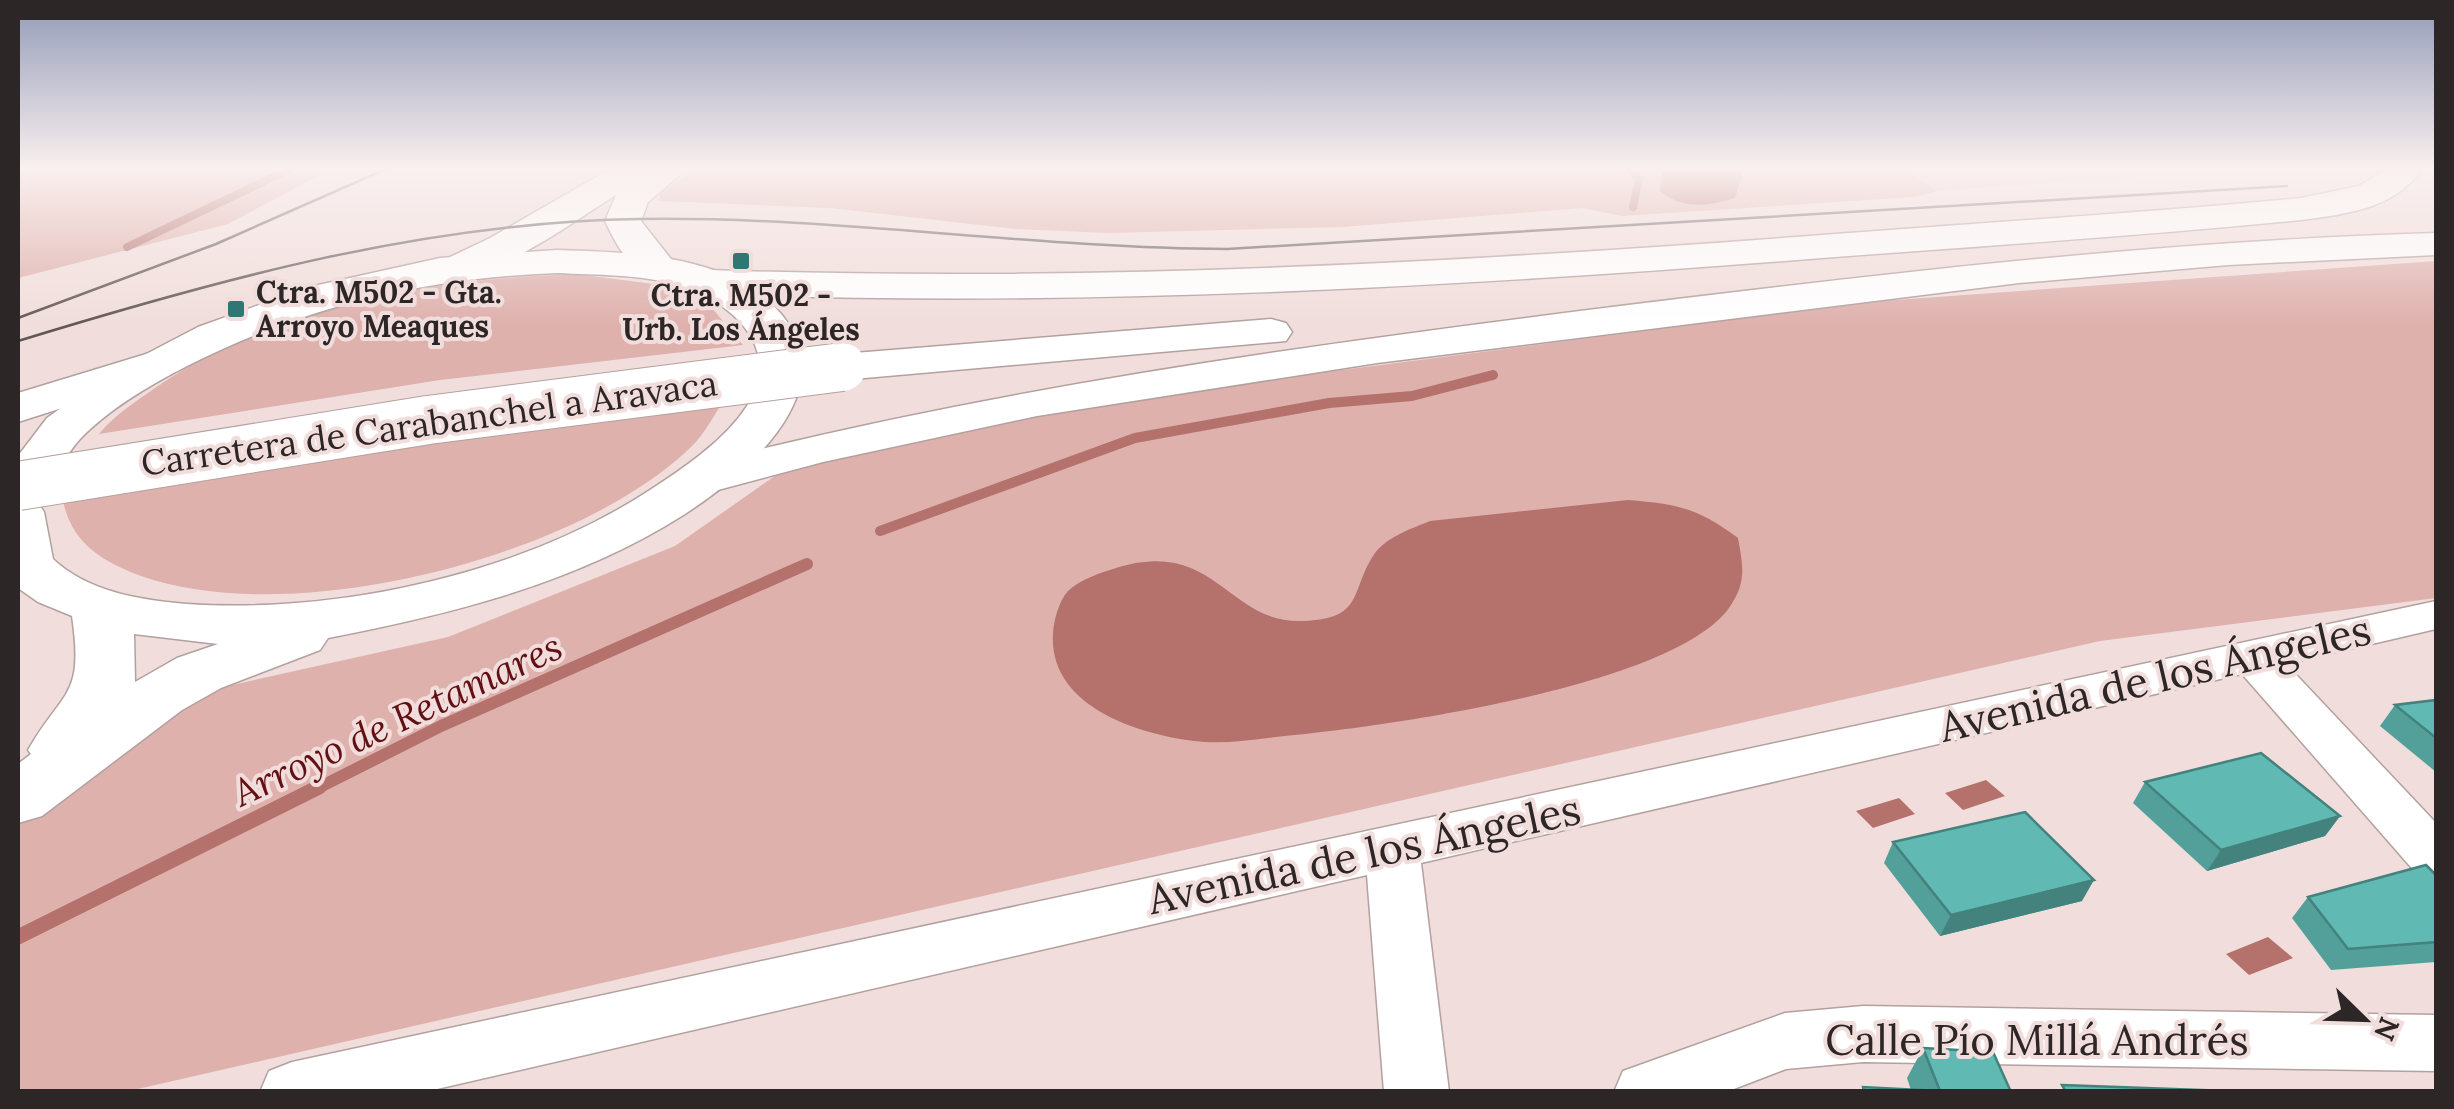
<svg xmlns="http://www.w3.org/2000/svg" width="2454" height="1109" viewBox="0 0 2454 1109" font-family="Lora,serif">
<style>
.built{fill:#ebcfcd}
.green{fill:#deb1ad}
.water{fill:#b5726d}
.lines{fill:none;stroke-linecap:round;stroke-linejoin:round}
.stream-far3{stroke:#b5726d;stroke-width:8}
.stream-far2{stroke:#b5726d;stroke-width:10}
.stream-far1{stroke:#b5726d;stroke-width:12}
.stream{stroke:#b5726d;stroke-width:15}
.street-casing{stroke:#b2a19f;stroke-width:3}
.secondary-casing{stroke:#b2a19f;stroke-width:3}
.highway-casing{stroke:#b2a19f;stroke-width:3}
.street{fill:#fff;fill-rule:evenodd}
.secondary{fill:#fff;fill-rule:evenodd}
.highway{fill:#fff;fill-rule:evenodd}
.tram{stroke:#625757;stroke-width:2.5}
.highway-bridge-casing{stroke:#b2a19f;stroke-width:50;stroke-linecap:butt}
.highway-bridge{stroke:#fff;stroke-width:48}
.wall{fill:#539f9a}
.shaded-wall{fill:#43827d}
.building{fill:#60b9b3;stroke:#43827d;stroke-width:2.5}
.poi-dot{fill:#2e7773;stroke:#f1dedc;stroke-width:4}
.labels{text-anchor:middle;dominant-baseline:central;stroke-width:8;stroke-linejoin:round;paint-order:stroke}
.far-poi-label{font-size:30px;font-weight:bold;fill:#2d2626;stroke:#f1dedc;text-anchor:start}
.street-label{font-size:35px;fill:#2d2626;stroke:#f1dedc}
.water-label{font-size:38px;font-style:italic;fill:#631014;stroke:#f1dedc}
.near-street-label{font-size:42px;fill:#2d2626;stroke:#f1dedc}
</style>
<rect width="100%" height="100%" fill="#f1dedc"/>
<polygon class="built" points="1904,169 2231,169 1937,191"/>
<g class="green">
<polygon points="18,169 331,169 228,224 18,278"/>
<polygon points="696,169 1904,169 1937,191 1914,197 1622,216 1583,208 1343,227 1109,233 1015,229 830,208 658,201 661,192"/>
<polygon points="2436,261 2436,598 2100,641 129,1091 18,1091 18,819 187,695 448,637 675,546 779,473 1056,407 1867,302"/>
<path d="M576,274L654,284L712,308L743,345L440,380L99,434C115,414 137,401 158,386C279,303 432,279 576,274Z"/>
<path d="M726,397C715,413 705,434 691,447C673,465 646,484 624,497C502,571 278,624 141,576C99,560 70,542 62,496Z"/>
</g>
<g class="water">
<path d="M1658,169H1744L1735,198C1709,206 1682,210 1660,191L1662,174Z"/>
<path d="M1628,500C1677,504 1698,508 1738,538C1743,566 1747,583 1729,608C1672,687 1381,727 1285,736C1256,739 1223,745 1194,741C1137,734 1048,706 1053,633C1054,619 1059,601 1068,591C1081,579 1100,573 1116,568C1217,537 1226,624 1303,621C1364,619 1350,592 1373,556C1385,537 1411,529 1430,521Z"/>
<polygon points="1986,780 2005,796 1963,810 1945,793"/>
<polygon points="1899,798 1915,814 1873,828 1856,811"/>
<polygon points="2268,937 2293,958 2249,975 2226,954"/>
</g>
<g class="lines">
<g class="stream-far3">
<polyline points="1630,169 1639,178 1633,207"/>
<polyline points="127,247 290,169"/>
</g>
<polyline class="stream-far2" points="880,531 1135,438 1329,403 1412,396 1493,375"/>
<polyline class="stream-far1" points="314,790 441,726 807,564"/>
<polyline class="stream" points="18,937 319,787"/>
<defs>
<g id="street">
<polygon points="2436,601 2436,629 2286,664 2436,823 2436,880 2416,873 2242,674 1421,863 1449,1092 1384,1092 1367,875 424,1092 260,1092 269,1071 292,1062"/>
<polygon points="1863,1006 2436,1015 2436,1071 1863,1062 1786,1069 1726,1092 1614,1092 1623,1071 1785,1013"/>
</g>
<path id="secondary" d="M557,250C615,252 675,253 729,276C752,286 773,301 788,323C838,398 743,476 685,514C577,583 452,614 328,638L320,650L221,688L182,710L42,816L18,823V764L31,754L28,750C64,688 84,698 72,616L38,602L18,588V456L47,418L108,374L198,327L309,287L440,258ZM557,273C597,275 639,274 677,285C730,300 785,348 747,406C725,440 684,468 650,490C522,574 339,614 187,604C141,600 88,592 53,559L44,512L38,503C53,482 63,458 80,439C111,407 155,382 195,362C310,305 428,278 557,273ZM134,634L218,644L177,658L135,682Z"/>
<g id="highway">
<path d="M610,169H687L648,202L641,221L678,268L672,276C637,285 618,249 605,221L616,195C578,218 488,286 446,275L440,267L446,259L490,238Z"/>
<path d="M2387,169H2422C2395,209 2346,214 2301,220C2141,236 1981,246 1822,258C1451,287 1082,308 710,294L696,291L690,282L696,273L710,270C1082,283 1451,263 1822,235C1981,223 2141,213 2301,198L2359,186Z"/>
<path d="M2436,233V255L2228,265L2019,283L1377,363L1037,416L823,462L703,494L685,490L678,479L685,468C988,389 1294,347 1604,308C1881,274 2157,241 2436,233Z"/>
<polygon points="1271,319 1286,323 1292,332 1286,341 842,380 826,377 820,367 826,357 842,354"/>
<polygon points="156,351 172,355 178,364 172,373 18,422 18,393"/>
<polygon points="27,547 47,552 55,564 47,576 18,582 18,548"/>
</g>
</defs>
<use href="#street" class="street-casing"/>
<use href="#secondary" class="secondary-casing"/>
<use href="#highway" class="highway-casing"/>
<use href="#street" class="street"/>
<use href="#secondary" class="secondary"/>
<use href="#highway" class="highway"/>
<g class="tram">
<polyline points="18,318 216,244 386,169"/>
<path d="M18,341C220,279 426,222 639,219C835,216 1030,248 1227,249L2287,186"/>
</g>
<defs>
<polyline id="highway-bridge" points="18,486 428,420 842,367"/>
</defs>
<use href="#highway-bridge" class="highway-bridge-casing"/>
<use href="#highway-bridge" class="highway-bridge"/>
</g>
<g class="wall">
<polygon points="2436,700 2436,772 2380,726 2395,705"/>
<polygon points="2145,782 2340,816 2325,836 2207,871 2133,803"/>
<polygon points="1893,842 2082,901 1940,936 1884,863"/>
<polygon points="2436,875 2436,962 2331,970 2292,918 2308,897"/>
<polygon points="1923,1048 2011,1092 1861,1092 1863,1087 1911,1090 1907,1078"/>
</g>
<g class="shaded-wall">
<polygon points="2340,816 2325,836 2207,871 2221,850"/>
<polygon points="2094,880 2082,901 1940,936 1951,915"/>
</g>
<g class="building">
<polygon points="2436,700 2436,738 2395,705"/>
<polygon points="2261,753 2340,816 2221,850 2145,782"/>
<polygon points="2025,812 2094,880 1951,915 1893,842"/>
<polygon points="2426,865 2436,875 2436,942 2348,949 2308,897"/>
<polygon points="1923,1048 1993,1052 2011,1092 1864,1092 1863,1087 1940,1091"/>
<polygon points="2062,1085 2258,1092 2066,1092"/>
</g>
<linearGradient id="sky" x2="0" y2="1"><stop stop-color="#939ab7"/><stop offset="0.52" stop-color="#f9f0ef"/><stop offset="1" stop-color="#f9f0ef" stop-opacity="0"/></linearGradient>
<rect width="2454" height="324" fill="url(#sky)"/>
<g class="poi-dot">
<rect x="731" y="251" width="20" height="20" rx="5"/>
<rect x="226" y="299" width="20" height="20" rx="5"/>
</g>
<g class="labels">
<g class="far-poi-label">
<text x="256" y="292">Ctra. M502 - Gta.<tspan x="256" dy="34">Arroyo Meaques</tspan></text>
<text x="741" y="295" text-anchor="middle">Ctra. M502 -<tspan x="741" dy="34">Urb. Los Ángeles</tspan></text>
</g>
<g class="street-label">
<text transform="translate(429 423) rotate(-8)">Carretera de Carabanchel a Aravaca</text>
</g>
<g class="water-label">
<text transform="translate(397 719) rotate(-25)">Arroyo de Retamares</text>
</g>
<g class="near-street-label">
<text transform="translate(2155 678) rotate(-13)">Avenida de los Ángeles</text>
<text transform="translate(1364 854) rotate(-12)">Avenida de los Ángeles</text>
<text x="2037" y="1040">Calle Pío Millá Andrés</text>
</g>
</g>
<rect width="2454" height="1109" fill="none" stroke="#2d2626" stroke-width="40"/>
<g transform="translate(2364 1019) rotate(113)" stroke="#f1dedc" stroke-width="8" paint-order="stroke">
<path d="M0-8L18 38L0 25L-18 38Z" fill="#2d2626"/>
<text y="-15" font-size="28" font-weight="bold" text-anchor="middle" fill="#2d2626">N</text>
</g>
</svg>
